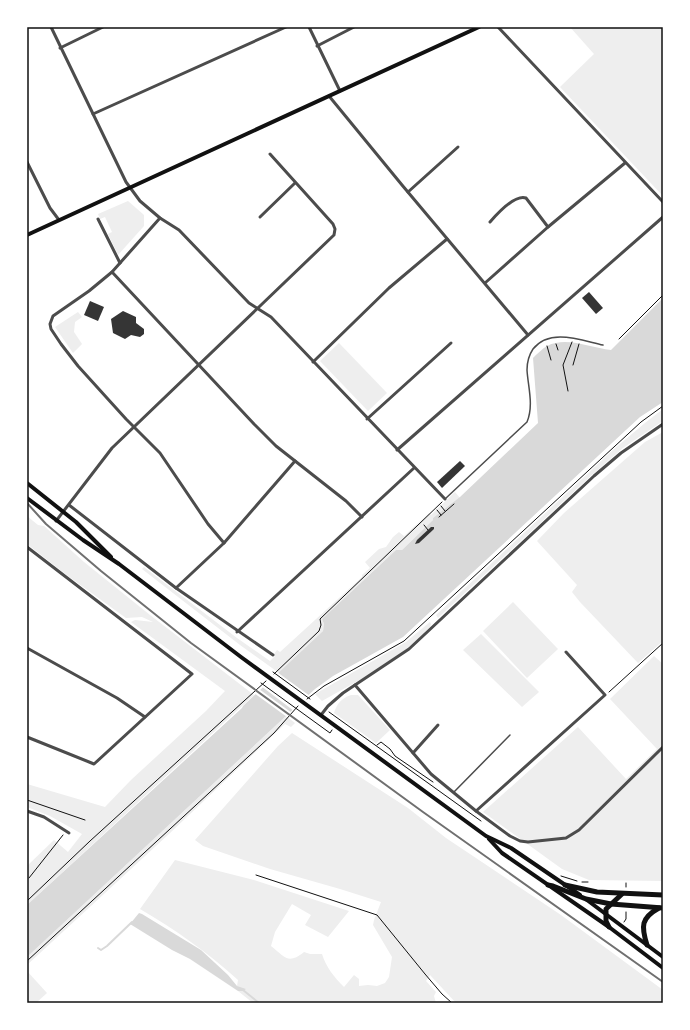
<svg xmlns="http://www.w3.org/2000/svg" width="690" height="1030" viewBox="0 0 690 1030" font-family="'Space Grotesk',sans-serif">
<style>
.green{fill:#eee}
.water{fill:#d9d9d9}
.pier{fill:#fff}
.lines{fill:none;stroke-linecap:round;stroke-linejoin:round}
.stream{stroke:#d9d9d9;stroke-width:2}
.building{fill:#353535}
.path{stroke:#111;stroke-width:1}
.service{stroke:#4c4c4c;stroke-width:1.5}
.minor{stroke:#4c4c4c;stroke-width:3}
.secondary{stroke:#111;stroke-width:4}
.trunk{stroke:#111;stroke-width:5}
.rail{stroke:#707070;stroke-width:2}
.neatline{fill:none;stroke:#111;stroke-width:1.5}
</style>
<rect width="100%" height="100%" fill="#fff"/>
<g class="green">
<polygon points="570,27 663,27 663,196 560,87 594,54"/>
<polygon points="128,201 144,215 144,226 118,255 108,234 112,232 105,217 100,219 98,214"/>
<polygon points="78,312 82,317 75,322 74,332 82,344 73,353 55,327"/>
<polygon points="339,343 387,393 368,411 320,361"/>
<polygon points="663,409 663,421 623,448 593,474 438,618 436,615 614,449 645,423"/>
<polygon points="663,432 663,641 638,663 580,602 572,592 577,585 537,541 564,513 645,442"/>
<polygon points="455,492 460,498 433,518 433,520 402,550 396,550 322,619 324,624 323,631 279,673 240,645 142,569 144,567 237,638 270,661 275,656 274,654 277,650 280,652 362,577 362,575 370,568 365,562 379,549 386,547 393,537 399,532 404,536 429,513 431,515"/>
<polygon points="27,516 38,525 44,526 84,562 150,615 254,695 27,905 27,866 54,840 68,852 82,834 50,816 27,807 27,784 105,807 131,780 206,711 225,691 131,622 135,620 153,622 142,617 126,618 68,576 27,544"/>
<polygon points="513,602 558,649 527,678 483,631"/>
<polygon points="430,622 431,624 430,627 408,648 363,678 322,701 315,694 406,642"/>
<polygon points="481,634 539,692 522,707 463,650"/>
<polygon points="654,656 663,664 663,881 589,880 562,869 483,812 578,727 626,779 657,749 610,699"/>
<path d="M351,695H358L390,730L376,743L334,713C337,703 342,698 351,695Z"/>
<polygon points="286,716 295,723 291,727 285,724 170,833 27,965 27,957"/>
<path d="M292,733L408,808L446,838L561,915L663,990V1003H456L430,975L426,981L436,992L434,996L436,1003H253L238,991H243L237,986L238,980C207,952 176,930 140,909L175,860L254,880L349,911L328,937L305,925L311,915L292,904L275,932L271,946C285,957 288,965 304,952L310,954H322C326,967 334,977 344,987L354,975L359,979V986L368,985L377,986L385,983L389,977L392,957L373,925L374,920L381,902L340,889L270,869L203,846L195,840L278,746Z"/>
<polygon points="27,971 47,993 36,1003 27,1003"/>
</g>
<g class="water">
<path d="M663,298V402L640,417L403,637L333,676L315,689L27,957V905L242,708L243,706L323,631L324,624L322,619L396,550H402L433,520V518L460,497L538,423L533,358C537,354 542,349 547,346C567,336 590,348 611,350Z"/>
<polygon points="139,913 142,914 201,950 228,975 237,986 246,989 243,991 238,991 190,959 172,950 130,924"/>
</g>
<g class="pier">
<polygon points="277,672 310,696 294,711 261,686"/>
<polygon points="259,689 292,713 287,717 254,693"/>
</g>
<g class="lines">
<g class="stream">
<polyline points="98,948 101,950 107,946 132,922"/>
<polyline points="243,990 259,1003"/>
</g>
</g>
<g class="building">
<polygon points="589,292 603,308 596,314 582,298"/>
<polygon points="90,301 104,307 98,321 84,315"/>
<polygon points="123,311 136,317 136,323 144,329 144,334 140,337 131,335 125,339 113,333 111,319"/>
<polygon points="460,461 465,466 442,488 437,482"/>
<polygon points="431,527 434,527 434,529 419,543 415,544 417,540"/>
</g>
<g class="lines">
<g class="path">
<polyline points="619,339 663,295"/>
<polyline points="556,344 558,350"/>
<polyline points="547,346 551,360"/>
<polyline points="573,365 579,344"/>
<polyline points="568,391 563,365 572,342"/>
<polyline points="441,506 445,511"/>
<polyline points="437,510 441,515"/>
<polyline points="439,517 454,504"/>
<polyline points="424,525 428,530"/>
<polyline points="273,672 310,699"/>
<polyline points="274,674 319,631 321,625 320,619 442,502"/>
<polyline points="261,683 330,733 332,730"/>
<polyline points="609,692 663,643"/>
<polyline points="307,699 324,686 404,641 641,422 663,406"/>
<polyline points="329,712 481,821"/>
<polyline points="377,745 381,742 390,749 395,756 433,782"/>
<polyline points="27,800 85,820"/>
<polyline points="256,875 377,915 425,974 442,994 452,1003"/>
<polyline points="561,876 577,881"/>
<polyline points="29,878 63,835"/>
<polyline points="582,882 588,882"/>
<polyline points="626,883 626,887"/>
<polyline points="27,901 90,841 266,681"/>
<polyline points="624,922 626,919 626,912"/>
<polyline points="27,961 274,733 298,706"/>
</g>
<g class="service">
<path d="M445,499L527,422C534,405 528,387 527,370C527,362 529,355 533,349C550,328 580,340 603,345"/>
<polyline points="454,792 510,735"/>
</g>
<g class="minor">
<polyline points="51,27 126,182 140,201 160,218 179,230 249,303 271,317 445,499"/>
<polyline points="309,27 340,91"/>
<polyline points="498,27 663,202"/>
<polyline points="317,46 354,27"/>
<polyline points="60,48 103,27"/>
<polyline points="329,96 402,185 528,335"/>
<polyline points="93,114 286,27"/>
<polyline points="27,162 50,208 59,220"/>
<polyline points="408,192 458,147"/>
<polyline points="260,217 295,183"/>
<polyline points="160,218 112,272 254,424 276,446 346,501 362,517"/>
<polyline points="98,219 120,263"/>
<path d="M490,222C497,214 515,194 526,198L548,227"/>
<polyline points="112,272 89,291 53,316 50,324 51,329 61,344 78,366 126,419 160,453 208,524 224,543"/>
<polyline points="485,283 548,227 625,163"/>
<polyline points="313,362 389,288 447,239"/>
<polyline points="367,419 451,343"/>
<polyline points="397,450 663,217"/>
<polyline points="69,505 176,588 273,655"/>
<polyline points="56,521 112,448 334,235 335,229 333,224 270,154"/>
<polyline points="27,547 192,674 94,764 27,737"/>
<polyline points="176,588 224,543 295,461"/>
<polyline points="237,632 414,468"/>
<polyline points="27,648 117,698 145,717"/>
<polyline points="355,685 431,774 476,811 510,836 520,841 528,842 566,838 579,830 663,747"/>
<polyline points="321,715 328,706 343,693 409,649 594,476 621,453 663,424"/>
<polyline points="413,753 438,725"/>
<polyline points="27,811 44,817 69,833"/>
<polyline points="476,811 605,695 566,652"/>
</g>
<g class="secondary">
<polyline points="27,235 479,27"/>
<polyline points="27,483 76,522 111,557"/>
<polyline points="27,498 83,540 119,564 241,657 486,836 511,848 580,895"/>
<polyline points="489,839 502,853 609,927 663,968"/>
<polyline points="587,900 663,957"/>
</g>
<g class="trunk">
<polyline points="548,885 553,886 586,899 611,904 663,908"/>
<polyline points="565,885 597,892 663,895"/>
<polyline points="609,927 606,921 606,909 622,894"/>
<path d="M647,945C641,926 641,918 659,908"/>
</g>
<polyline class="rail" points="27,503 46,524 101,571 191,643 423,812 663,982"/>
</g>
<rect width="690" height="1030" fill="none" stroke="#ffffff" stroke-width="56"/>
<rect x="28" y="28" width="634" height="974" class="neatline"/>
</svg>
